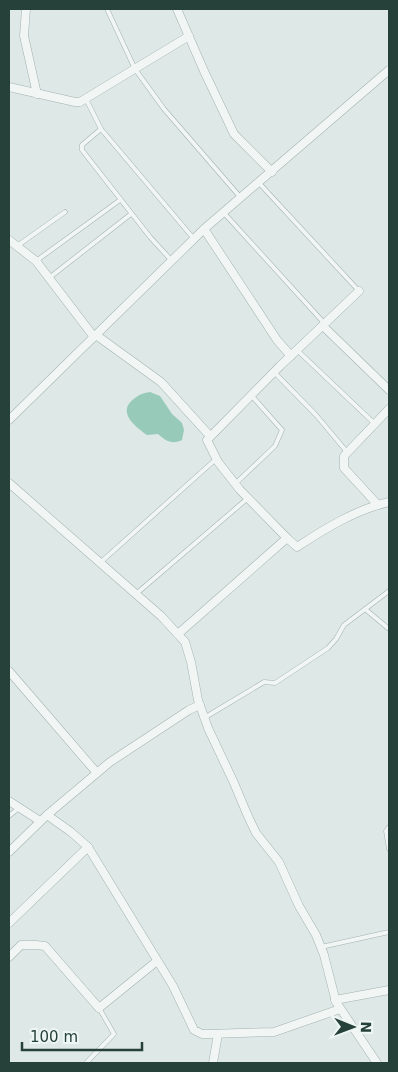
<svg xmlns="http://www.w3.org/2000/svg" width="398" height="1072" viewBox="0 0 398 1072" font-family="'DejaVu Sans',sans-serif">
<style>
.water{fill:#97cab9}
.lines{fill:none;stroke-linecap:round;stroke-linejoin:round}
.service-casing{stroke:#a3b2af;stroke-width:5}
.minor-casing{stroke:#a3b2af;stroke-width:9}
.service{stroke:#f1f6f5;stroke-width:4}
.minor{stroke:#f1f6f5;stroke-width:8}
</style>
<rect width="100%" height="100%" fill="#dee8e6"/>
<path class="water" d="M150,392L160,396L172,414L182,423L184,430L182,440C172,445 166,441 158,434L147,435C134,426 116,411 135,398C140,394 144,393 150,392Z"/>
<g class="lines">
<defs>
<g id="service">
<polyline points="107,9 135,69 164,109 241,198"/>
<polyline points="86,99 101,129 194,239"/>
<polyline points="101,129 82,145 82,150 150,237 172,261"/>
<polyline points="259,183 359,291"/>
<polyline points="224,213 325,324"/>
<polyline points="17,246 65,212"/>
<polyline points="36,261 120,200"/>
<polyline points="49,278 131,214"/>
<polyline points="297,350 375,424"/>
<polyline points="274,372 316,415 347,452"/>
<polyline points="235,484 275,446 282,430 251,395"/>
<polyline points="101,562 216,459"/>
<polyline points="136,594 248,498"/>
<polyline points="365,609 389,629"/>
<polyline points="204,718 264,682 275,683 328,648 336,639 344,625 389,591"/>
<polyline points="9,816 19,808"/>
<polyline points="389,827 386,831 389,849"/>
<polyline points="321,947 389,932"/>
<polyline points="86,1063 114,1034 99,1008"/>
</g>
<g id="minor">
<polyline points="26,9 24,36 37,94"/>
<polyline points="177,9 204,71 234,134 272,172"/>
<polyline points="9,87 75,102 80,102 189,36"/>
<polyline points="204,229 277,340 291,356"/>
<polyline points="9,240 36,261 94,337"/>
<polyline points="323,326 389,390"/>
<polyline points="96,335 161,382 210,436"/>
<polyline points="9,420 204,229 389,70"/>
<polyline points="9,483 161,616 185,642 191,662 198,700 208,728 234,783 247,814 256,833 279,862 299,906 316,935 324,955 336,1002 377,1063"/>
<polyline points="378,505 344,468 344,456 389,409"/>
<polyline points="287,538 240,490 218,462 207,440 280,366 359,291"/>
<path d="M178,634L287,538L297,547C326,528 355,510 389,502"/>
<polyline points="9,671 97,773"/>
<polyline points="9,801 40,821"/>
<polyline points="47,815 71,832 88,847 173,986 194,1030 202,1034 208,1034 274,1032 340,1009"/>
<polyline points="9,852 47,815 110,762 189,710 200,705"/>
<polyline points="9,923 88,847"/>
<polyline points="9,957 21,945 36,945 45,946 99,1008 157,961"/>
<polyline points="335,1000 389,990"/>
<polyline points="213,1063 218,1034"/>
</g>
</defs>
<use href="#service" class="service-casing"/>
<use href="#minor" class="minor-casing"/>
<use href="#service" class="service"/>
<use href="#minor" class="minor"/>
</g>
<rect width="398" height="1072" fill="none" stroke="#26403a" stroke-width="20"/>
<g transform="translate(353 1027) rotate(91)" stroke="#edf6f3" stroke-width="4" paint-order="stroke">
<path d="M0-4L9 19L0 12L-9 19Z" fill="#26403a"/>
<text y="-8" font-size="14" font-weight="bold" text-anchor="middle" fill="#26403a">N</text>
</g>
<path d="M22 1042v8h120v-8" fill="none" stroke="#26403a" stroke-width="2.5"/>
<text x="30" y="1042" font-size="15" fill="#26403a" stroke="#edf6f3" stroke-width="4" paint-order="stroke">100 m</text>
</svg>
